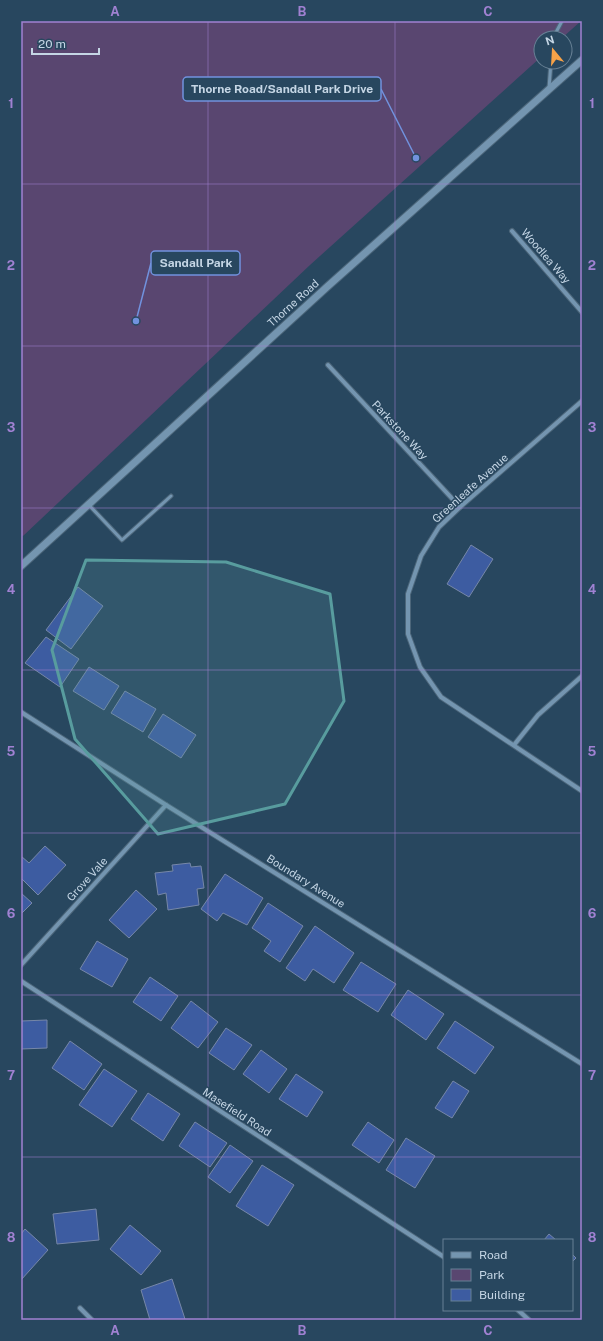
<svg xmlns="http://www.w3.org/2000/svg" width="603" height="1341" viewBox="0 0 603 1341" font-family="'Public Sans',sans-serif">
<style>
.green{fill:#594670}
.building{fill:#3d5ca1;stroke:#7687a8}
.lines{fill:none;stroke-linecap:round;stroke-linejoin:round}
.service-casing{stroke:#4c667a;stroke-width:5}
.minor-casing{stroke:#4c667a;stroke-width:6}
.tertiary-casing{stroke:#4c667a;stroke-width:9}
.service{stroke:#7495b0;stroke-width:3}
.minor{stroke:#7495b0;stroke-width:4}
.tertiary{stroke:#7495b0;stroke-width:7}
.marked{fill:#589c9e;fill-opacity:0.2;stroke:#589c9e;stroke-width:3;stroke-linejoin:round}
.grid{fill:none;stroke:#a081d2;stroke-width:1;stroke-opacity:0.55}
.labels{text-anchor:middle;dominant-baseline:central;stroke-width:3;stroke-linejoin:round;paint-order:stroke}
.street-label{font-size:11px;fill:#c5d6e5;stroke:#28475f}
.leader{fill:none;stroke:#7192de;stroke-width:1.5}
.callout-dot{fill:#7192de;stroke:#28475f;stroke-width:1.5}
.callout{fill:#28475f;stroke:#7192de;stroke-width:1.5}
.callout-label{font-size:12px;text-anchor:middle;font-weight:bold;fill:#c5d6e5}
.neatline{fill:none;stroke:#a081d2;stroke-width:1.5}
.grid-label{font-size:13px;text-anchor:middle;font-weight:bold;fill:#a081d2}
</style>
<rect width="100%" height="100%" fill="#28475f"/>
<polygon class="green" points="21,21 581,21 562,38 541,38 541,57 310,265 23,536 21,535"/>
<g class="building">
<polygon points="471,545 493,559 469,597 447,584"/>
<polygon points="78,587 103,606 71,649 46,630"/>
<polygon points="46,637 79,659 60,687 25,663"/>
<polygon points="89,667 119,686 104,710 73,691"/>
<polygon points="125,691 156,709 143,732 111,713"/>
<polygon points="163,714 196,735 181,758 148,737"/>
<polygon points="45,846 66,865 38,895 21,878 21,856 29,863"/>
<polygon points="190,863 191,867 201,866 204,888 197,889 199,905 168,910 166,893 158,895 155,873 173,871 172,865"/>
<polygon points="225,874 263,898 247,925 223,913 217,921 201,909"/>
<polygon points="136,890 157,909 129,938 109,920"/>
<polygon points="21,893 32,903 21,914"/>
<polygon points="268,903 303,926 280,962 264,951 271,941 252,928"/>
<polygon points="315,926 354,953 334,983 313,969 305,981 286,968"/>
<polygon points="97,941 128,959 112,987 80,969"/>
<polygon points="361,962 396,984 378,1012 343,990"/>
<polygon points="150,977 178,996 161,1021 133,1002"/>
<polygon points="408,990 444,1014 426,1040 391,1015"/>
<polygon points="191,1001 218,1022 198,1048 171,1028"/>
<polygon points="47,1020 47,1048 21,1049 21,1021"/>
<polygon points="455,1021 494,1047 475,1074 437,1048"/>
<polygon points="226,1028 252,1045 234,1070 209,1053"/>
<polygon points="70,1041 102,1064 84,1090 52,1068"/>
<polygon points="261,1050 287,1069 269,1093 243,1074"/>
<polygon points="104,1069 137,1091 112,1127 79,1105"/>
<polygon points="296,1074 323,1092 307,1117 279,1099"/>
<polygon points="453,1081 469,1091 452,1118 435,1108"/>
<polygon points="148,1093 180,1114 163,1141 131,1119"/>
<polygon points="195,1122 227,1143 210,1167 179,1146"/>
<polygon points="368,1122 394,1140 379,1163 352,1145"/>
<polygon points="406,1138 435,1156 415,1188 386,1170"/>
<polygon points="230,1145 253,1161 230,1193 208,1177"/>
<polygon points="262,1165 294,1185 268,1226 236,1206"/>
<polygon points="96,1209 99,1240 57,1244 53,1214"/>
<polygon points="130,1225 161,1251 141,1275 110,1249"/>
<polygon points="25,1229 48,1250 21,1280 21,1234"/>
<polygon points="549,1234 556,1240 544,1240"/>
<polygon points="572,1254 576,1258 572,1262"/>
<polygon points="172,1279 185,1319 181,1320 150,1320 141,1290"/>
</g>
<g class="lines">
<defs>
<g id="service">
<polyline points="553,38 562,21"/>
<polyline points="549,88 551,62"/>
<polyline points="88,504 122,540 171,496"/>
</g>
<g id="minor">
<polyline points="512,231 582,312"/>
<polyline points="328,365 460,507"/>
<polyline points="582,401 460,507 439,527 421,556 408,594 408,634 420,667 441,697 582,791"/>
<polyline points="21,712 166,805 582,1064"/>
<polyline points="514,745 538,715 582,676"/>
<polyline points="21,965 166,805"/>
<polyline points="21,981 444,1257"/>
<polyline points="80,1308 92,1320"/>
<polyline points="518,1310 529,1320"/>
</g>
<polyline id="tertiary" points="21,566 328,286 582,60"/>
</defs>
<use href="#service" class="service-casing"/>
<use href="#minor" class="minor-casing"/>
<use href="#tertiary" class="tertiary-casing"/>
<use href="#service" class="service"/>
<use href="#minor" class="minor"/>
<use href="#tertiary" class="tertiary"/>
</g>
<path class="marked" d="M86,560L226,562L330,594L344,701L285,804L158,834L75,739L52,650Z"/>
<path class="grid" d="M208,21V1320M395,21V1320M21,184H582M21,346H582M21,508H582M21,670H582M21,833H582M21,995H582M21,1157H582"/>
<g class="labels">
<g class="street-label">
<text transform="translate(546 256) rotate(49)">Woodlea Way</text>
<text transform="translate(293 303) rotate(-42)">Thorne Road</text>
<text transform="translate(400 430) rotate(47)">Parkstone Way</text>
<text transform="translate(470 488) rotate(-42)">Greenleafe Avenue</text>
<text transform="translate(87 879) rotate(-48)">Grove Vale</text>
<text transform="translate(306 881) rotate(32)">Boundary Avenue</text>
<text transform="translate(237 1112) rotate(33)">Masefield Road</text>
</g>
</g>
<path class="leader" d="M416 158L381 89M136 321L151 263"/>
<g class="callout-dot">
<circle cx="416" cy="158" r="4"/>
<circle cx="136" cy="321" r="4"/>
</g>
<g class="callout">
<rect x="183" y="77" width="198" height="24" rx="4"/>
<rect x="151" y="251" width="89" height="24" rx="4"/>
</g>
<g class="callout-label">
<text x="282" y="93">Thorne Road/Sandall Park Drive</text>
<text x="196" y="267">Sandall Park</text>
</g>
<rect width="603" height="1341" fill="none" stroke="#28475f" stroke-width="44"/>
<rect x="443" y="1239" width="130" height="72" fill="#28475f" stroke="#678095"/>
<rect x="451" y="1252" width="20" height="6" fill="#7495b0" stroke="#678095"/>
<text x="479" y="1259" font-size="12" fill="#c5d6e5">Road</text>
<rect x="451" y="1269" width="20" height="12" fill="#594670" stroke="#678095"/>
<text x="479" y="1279" font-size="12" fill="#c5d6e5">Park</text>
<rect x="451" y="1289" width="20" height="12" fill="#3d5ca1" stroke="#678095"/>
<text x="479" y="1299" font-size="12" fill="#c5d6e5">Building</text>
<g transform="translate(553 50) rotate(342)"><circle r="19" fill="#28475f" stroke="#678095"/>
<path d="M0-3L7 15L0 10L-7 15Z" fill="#f6a248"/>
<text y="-6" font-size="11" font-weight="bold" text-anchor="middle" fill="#c5d6e5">N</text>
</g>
<path d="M32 48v6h67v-6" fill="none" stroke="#c5d6e5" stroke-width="2"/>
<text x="38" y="48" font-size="12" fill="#c5d6e5" stroke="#28475f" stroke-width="3" paint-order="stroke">20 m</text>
<rect x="22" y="22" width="559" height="1297" class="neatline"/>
<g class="grid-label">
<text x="115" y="16">A</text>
<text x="302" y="16">B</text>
<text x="488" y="16">C</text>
<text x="11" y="108">1</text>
<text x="592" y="108">1</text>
<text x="11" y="270">2</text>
<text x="592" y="270">2</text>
<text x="11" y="432">3</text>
<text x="592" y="432">3</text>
<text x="11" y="594">4</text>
<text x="592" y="594">4</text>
<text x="11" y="756">5</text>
<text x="592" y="756">5</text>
<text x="11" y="918">6</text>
<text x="592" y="918">6</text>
<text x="11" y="1080">7</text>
<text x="592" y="1080">7</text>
<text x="11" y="1242">8</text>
<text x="592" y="1242">8</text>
<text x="115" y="1335">A</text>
<text x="302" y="1335">B</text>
<text x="488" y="1335">C</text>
</g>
</svg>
